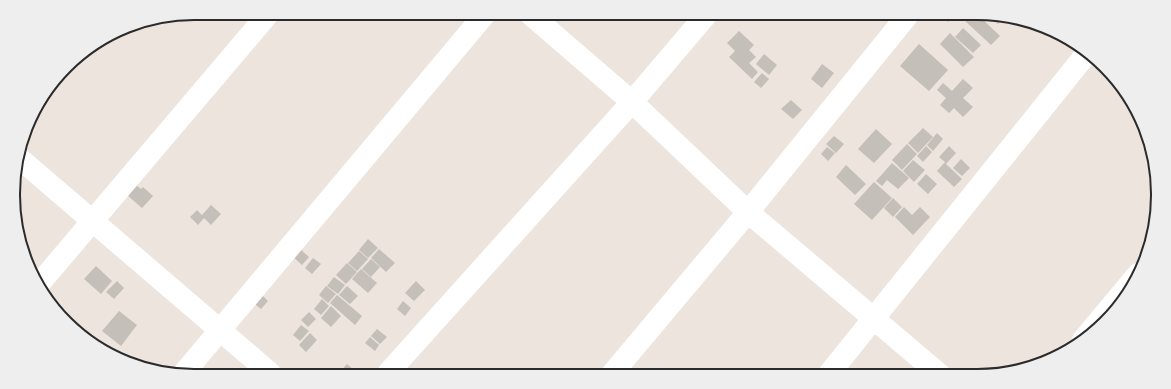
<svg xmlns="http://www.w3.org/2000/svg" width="1171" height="389" viewBox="0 0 1171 389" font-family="'Open Sans',sans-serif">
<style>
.building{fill:#c5bfb9}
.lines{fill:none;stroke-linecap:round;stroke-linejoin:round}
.minor{stroke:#fff;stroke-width:22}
.rim{fill:none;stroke:#2b2b2b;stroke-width:2}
</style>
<rect width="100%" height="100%" fill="#ece4dd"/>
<g class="building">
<polygon points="941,16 954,16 948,22"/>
<polygon points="967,16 979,16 1000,36 991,45 964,20"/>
<polygon points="989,16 1005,17 998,24"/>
<polygon points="963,28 981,45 973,53 955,37"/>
<polygon points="739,31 754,45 749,50 756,57 749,63 758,72 752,79 729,57 735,51 727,43"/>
<polygon points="950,33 974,57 963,67 940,44"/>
<polygon points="919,44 948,70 929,91 900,66"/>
<polygon points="764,54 777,65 769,75 756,64"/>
<polygon points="822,64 834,73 822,88 811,79"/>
<polygon points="762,73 769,79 761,88 754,82"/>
<polygon points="963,79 973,88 963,98 973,107 963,117 954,108 949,113 940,105 946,98 937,90 943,83 952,91"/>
<polygon points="791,100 802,110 793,119 781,109"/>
<polygon points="923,128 933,137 918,153 908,143"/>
<polygon points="876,129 892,144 874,163 858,149"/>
<polygon points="937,133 943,139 933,151 927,145"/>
<polygon points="834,136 844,144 836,153 826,144"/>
<polygon points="907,144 917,154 902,170 892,160"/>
<polygon points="926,146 932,152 923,162 917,156"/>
<polygon points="949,146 956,153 946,164 962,179 954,187 937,171 945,162 939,157"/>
<polygon points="827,147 835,153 828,161 821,154"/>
<polygon points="961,159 970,168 962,176 953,168"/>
<polygon points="913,160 925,170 914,182 903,171"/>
<polygon points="892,163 909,178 898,189 887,180 882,186 876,181"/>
<polygon points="846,165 866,184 855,195 836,177"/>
<polygon points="926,174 937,184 928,194 917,184"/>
<polygon points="874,182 892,198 872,220 854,204"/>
<polygon points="136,185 141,189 143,187 153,196 142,208 127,195"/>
<polygon points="893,198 902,207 893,217 884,208"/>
<polygon points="211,205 221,214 211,225 204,218 198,225 190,217 197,210 202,215"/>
<polygon points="904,207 912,215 920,207 930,217 913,235 895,217"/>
<polygon points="368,239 378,248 368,258 359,250"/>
<polygon points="298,247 309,257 302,265 291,255"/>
<polygon points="379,249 395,263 386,272 371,258"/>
<polygon points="359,251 368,259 357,271 348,263"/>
<polygon points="313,258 321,264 312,274 305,268"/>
<polygon points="371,259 380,267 371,277 362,269"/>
<polygon points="347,263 357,272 346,284 336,275"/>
<polygon points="96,266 112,281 101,294 84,279"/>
<polygon points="361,269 377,283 368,293 352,279"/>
<polygon points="334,277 345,285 338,294 327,286"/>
<polygon points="117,281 124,288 114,299 106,292"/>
<polygon points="416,281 425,290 414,301 405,293"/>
<polygon points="326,286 336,294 328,303 319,295"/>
<polygon points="347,286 358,296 350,304 339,295"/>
<polygon points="260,293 268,301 261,309 252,302"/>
<polygon points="337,295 362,316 355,325 330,303"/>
<polygon points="322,299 329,306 321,315 314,309"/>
<polygon points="403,301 411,308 405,316 397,309"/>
<polygon points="331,306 341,316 331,327 321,318"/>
<polygon points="119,311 137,325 121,346 102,331"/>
<polygon points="309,312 316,319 308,327 301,320"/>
<polygon points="301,325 309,331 300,341 293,335"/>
<polygon points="377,329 387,337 380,344 371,336"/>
<polygon points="310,333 317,340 306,352 299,345"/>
<polygon points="370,337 379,345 375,351 365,343"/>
<polygon points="347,364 355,371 353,373 339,373"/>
</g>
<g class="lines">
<g class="minor">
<polyline points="530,14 632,102 748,212 939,374"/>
<polyline points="19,158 270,373"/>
<polyline points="39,284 269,13"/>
<polyline points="1083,340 1138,274"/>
<polyline points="184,373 485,14"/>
<polyline points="388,373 632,102 706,15"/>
<polyline points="612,374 748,212 907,16"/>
<polyline points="829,374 1087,53"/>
</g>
</g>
<path d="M0 0H1171V389H0ZM194 20H977A174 174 0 0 1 1151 194V195A174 174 0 0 1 977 369H194A174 174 0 0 1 20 195V194A174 174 0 0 1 194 20Z" fill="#eee" fill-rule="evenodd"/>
<path class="rim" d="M194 20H977A174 174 0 0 1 1151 194V195A174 174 0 0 1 977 369H194A174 174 0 0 1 20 195V194A174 174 0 0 1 194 20Z"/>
</svg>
